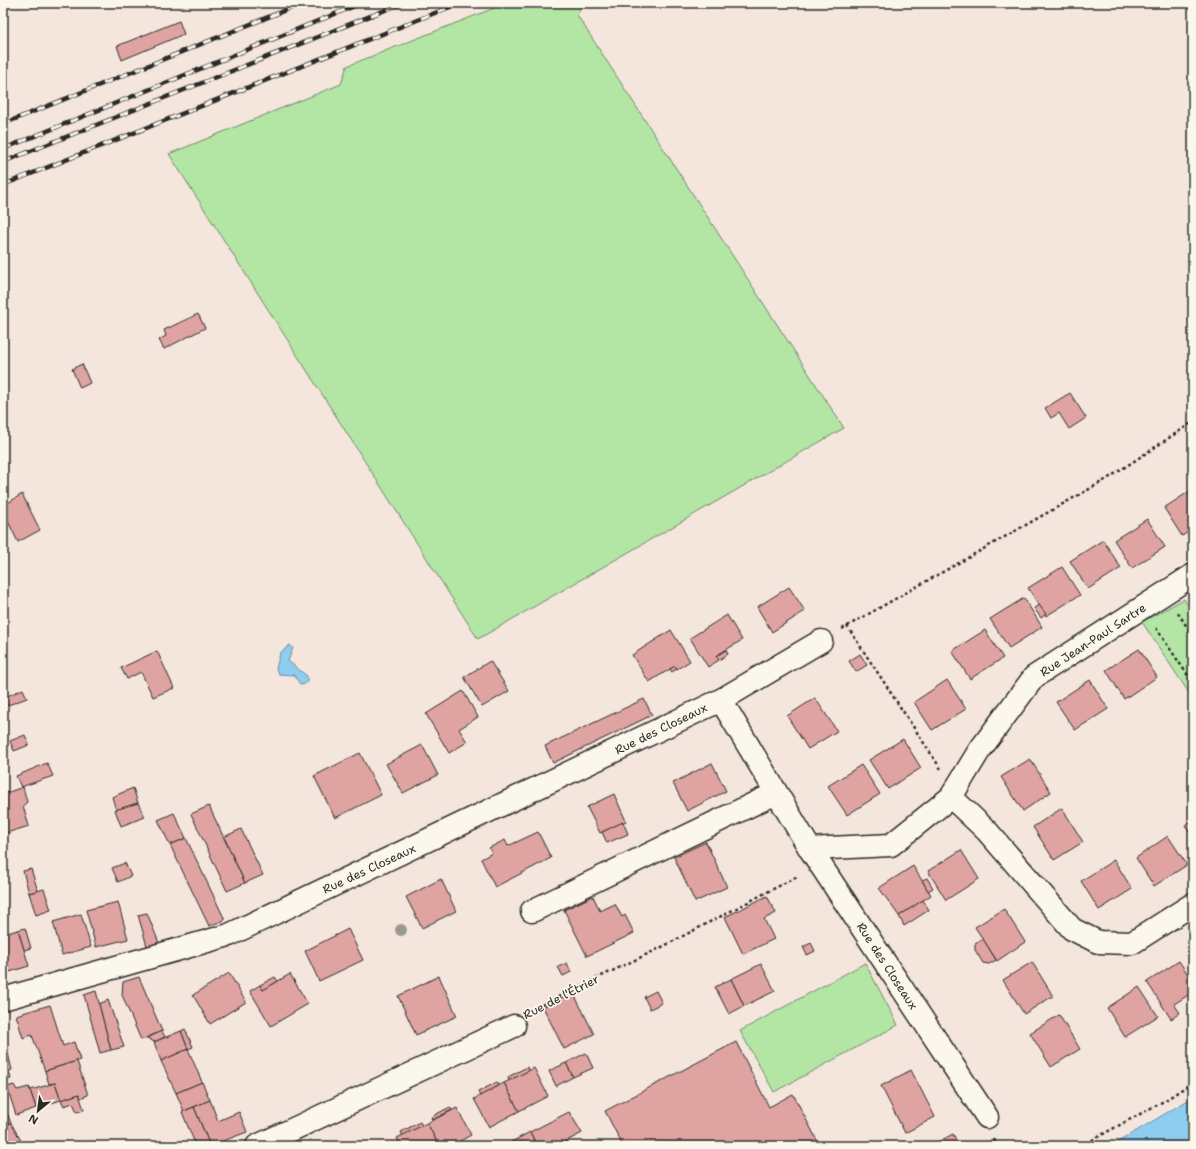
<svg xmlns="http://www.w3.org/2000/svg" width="1196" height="1149" viewBox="0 0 1196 1149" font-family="'Shantell Sans',sans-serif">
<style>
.green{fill:#b3e5a5;stroke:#6f8868}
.water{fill:#8fcdf0;stroke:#678ca1}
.building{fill:#dfa4a1;stroke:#2b2b2b}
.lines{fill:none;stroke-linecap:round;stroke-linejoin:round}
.minor-casing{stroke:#2b2b2b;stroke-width:25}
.path{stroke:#2b2b2b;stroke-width:2.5;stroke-dasharray:3 3;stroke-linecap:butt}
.minor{stroke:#fbf7ec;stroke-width:22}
.rail-casing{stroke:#2b2b2b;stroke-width:4.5}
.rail{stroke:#fbf7ec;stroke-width:3;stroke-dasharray:9;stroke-linecap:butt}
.tree{fill:#99998c}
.labels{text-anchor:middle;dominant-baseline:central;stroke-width:3.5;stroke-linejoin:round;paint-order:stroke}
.street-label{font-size:12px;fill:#2b2b2b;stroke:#fbf7ec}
</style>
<rect width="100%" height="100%" fill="#f5e6dd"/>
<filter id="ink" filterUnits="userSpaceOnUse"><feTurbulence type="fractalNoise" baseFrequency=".025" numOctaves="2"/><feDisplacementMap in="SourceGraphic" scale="8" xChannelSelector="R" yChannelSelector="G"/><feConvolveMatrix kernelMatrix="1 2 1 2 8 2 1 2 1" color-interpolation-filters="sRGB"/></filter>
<g filter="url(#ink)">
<g class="green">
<polygon points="507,3 583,3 577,15 844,428 478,639 169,154 341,84 347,66"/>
<polygon points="1184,599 1193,614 1193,699 1142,622"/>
<polygon points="865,963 898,1025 774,1092 740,1031"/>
</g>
<g class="water">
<polygon points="290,645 293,648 288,661 307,676 307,682 303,685 300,684 294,675 279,674 276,669 280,653"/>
<polygon points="1193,1097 1193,1138 1180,1146 1111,1146"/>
</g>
<g class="building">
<polygon points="179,21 184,34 122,60 117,46"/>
<polygon points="198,314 205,328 164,349 159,340 166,336 164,330"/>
<polygon points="82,364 90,383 80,388 72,369"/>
<polygon points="1070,393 1086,418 1069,429 1059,413 1051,418 1045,408"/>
<polygon points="1193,489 1193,529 1182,536 1164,508"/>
<polygon points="22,494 40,530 18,542 3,511 3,506"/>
<polygon points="1147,519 1165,547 1132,568 1114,540"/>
<polygon points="1103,540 1121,568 1088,589 1070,561"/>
<polygon points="1062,567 1080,595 1046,616 1028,588"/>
<polygon points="789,587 805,611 772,632 757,607"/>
<polygon points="1024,598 1042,627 1009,648 990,619"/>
<polygon points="1039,605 1046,614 1041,618 1034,608"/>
<polygon points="727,615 742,640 716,656 719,660 708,667 690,638"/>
<polygon points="671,630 690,661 677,669 675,666 649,682 632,655"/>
<polygon points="985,630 1003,658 970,679 952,651"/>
<polygon points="1139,649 1157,677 1124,699 1106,670"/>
<polygon points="726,650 728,654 719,660 716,656"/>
<polygon points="157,651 174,688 153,697 141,672 127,679 121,668"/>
<polygon points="860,654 867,665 856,672 849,661"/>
<polygon points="490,661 509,691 482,707 464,677"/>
<polygon points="675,666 677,669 672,672 670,669"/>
<polygon points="947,680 966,709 932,730 914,702"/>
<polygon points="1090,680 1108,709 1075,730 1056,702"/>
<polygon points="23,689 27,698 3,707 3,698"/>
<polygon points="463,691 478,717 459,729 467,742 449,753 426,714"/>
<polygon points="815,698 837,731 808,749 787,716"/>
<polygon points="644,699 652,715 553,763 545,746"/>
<polygon points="25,735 29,745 14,751 10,741"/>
<polygon points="903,739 921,768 888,789 869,760"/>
<polygon points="422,745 438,775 403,793 386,764"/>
<polygon points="360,753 381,795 335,818 314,776"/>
<polygon points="1030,759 1051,792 1023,811 1001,777"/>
<polygon points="47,763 53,776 21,787 16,776"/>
<polygon points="712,763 726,791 687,811 673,783"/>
<polygon points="861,765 880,794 847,815 828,786"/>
<polygon points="23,787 27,802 23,806 29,826 3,834 3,794"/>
<polygon points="133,788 138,803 116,810 112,797"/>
<polygon points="614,794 626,821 600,833 587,807"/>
<polygon points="138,803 145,817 121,826 115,810"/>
<polygon points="209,806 245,883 227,891 191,814"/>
<polygon points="1062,808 1083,842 1054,860 1033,827"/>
<polygon points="174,813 186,838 170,845 158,820"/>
<polygon points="1193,820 1193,838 1185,825"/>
<polygon points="623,822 628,834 607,843 602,832"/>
<polygon points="241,829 263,875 245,883 224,837"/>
<polygon points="538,832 551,858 495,887 481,859 492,853 489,848 505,840 508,846"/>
<polygon points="1168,836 1187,865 1154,886 1136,858"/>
<polygon points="186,838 225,920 209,926 170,845"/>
<polygon points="706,842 727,887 695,902 674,857"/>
<polygon points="961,850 979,879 946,900 928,871"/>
<polygon points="1114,860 1132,889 1099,910 1081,881"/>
<polygon points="125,863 131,876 118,882 112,868"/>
<polygon points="913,866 931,895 899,916 879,888"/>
<polygon points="31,869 38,891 29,893 23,871"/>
<polygon points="927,878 933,888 928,891 922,880"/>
<polygon points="441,879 456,911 422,928 406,897"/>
<polygon points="44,889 51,910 36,915 29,893"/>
<polygon points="593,896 600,911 615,904 622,917 625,915 634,933 587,956 564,910"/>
<polygon points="767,896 776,913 764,919 774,939 743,954 725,917"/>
<polygon points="923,900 929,910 904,926 899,916"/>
<polygon points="118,902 128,939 96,947 86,910"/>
<polygon points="1004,909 1025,942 997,961 975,927"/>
<polygon points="147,913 159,943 147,946 138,915"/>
<polygon points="81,914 91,947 62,955 53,922"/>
<polygon points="25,928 31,948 24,950 18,930"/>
<polygon points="348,929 363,960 319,981 305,951"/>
<polygon points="18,930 29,966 3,974 3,934"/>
<polygon points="983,939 996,960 989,964 983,963 975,950 975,944"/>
<polygon points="811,943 815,951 807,955 803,947"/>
<polygon points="1179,961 1193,982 1193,992 1174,1004 1180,1013 1171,1019 1147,982"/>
<polygon points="1032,962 1053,996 1024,1014 1003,980"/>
<polygon points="567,963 571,972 563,976 558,967"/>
<polygon points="761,964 775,991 744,1006 731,979"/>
<polygon points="229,973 246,1002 210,1024 193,995"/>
<polygon points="290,974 308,1004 271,1026 250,991 260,985 263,990"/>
<polygon points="439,976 457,1016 416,1035 398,996"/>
<polygon points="139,977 162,1031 141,1040 122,995 123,982"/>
<polygon points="275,977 278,981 263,990 260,985"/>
<polygon points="731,979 744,1006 729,1014 715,987"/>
<polygon points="1139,987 1158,1016 1125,1037 1107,1008"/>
<polygon points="96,991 111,1050 100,1053 84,995"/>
<polygon points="656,991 662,1003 650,1009 644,997"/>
<polygon points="573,992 594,1034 564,1049 543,1007"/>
<polygon points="108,1000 124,1047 111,1050 99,1004"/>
<polygon points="50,1005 63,1046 74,1042 80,1060 45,1071 32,1035 23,1038 16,1015"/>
<polygon points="1059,1015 1080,1049 1051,1067 1030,1033"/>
<polygon points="185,1029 193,1047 188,1049 181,1031"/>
<polygon points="162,1031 165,1037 154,1042 147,1038"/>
<polygon points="181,1031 188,1049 161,1061 154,1042"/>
<polygon points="3,1041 7,1049 3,1051"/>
<polygon points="736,1042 769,1107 793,1094 820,1146 623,1146 605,1111"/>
<polygon points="7,1049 9,1058 3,1060 3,1051"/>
<polygon points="188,1049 202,1082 176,1093 161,1061"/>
<polygon points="586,1053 593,1068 573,1077 566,1063"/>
<polygon points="9,1058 12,1070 3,1073 3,1060"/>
<polygon points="77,1061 88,1095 80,1098 79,1094 61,1100 55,1083 49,1084 45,1071"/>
<polygon points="566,1063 573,1077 556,1086 549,1071"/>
<polygon points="527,1067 529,1071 509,1081 508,1077"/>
<polygon points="534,1068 548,1096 519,1111 504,1083"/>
<polygon points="911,1070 935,1117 905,1133 881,1086"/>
<polygon points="9,1071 10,1075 4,1076 3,1073"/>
<polygon points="3,1073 7,1085 3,1086"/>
<polygon points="10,1075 11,1079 5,1080 4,1076"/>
<polygon points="202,1082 210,1100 184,1111 176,1093"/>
<polygon points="497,1082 499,1086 480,1096 478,1092"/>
<polygon points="55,1083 61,1100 36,1108 29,1087 31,1090"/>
<polygon points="504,1083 519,1111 489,1127 474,1099"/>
<polygon points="14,1085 17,1090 29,1087 36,1108 16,1115 7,1087"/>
<polygon points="79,1094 84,1110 77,1112 73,1103 64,1106 61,1100"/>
<polygon points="210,1100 218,1121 239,1112 247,1132 210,1146 194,1107"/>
<polygon points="3,1103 11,1123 3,1126"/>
<polygon points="194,1107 210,1146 196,1146 182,1112"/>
<polygon points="450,1107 452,1110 432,1120 431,1117"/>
<polygon points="457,1108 471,1135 451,1146 439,1146 427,1123"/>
<polygon points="569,1112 582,1133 557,1146 537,1146 530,1132"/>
<polygon points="420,1122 422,1126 403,1136 401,1132"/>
<polygon points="11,1123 24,1146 3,1146 3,1126"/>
<polygon points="427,1123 439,1146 401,1146 397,1138"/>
<polygon points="530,1132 537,1146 504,1146"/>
<polygon points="953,1134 959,1146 930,1146"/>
</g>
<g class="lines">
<defs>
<g id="minor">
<polyline points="721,700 821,641"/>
<polyline points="951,797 987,831 1072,929 1098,942 1132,943 1193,904"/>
<polyline points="810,849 891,845 951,797 979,751 1034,677 1193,575"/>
<polyline points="532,911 776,793"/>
<polyline points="3,999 229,935 721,700 810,849 987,1117"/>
<polyline points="257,1146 514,1026"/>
</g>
</defs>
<use href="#minor" class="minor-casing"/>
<g class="path">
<polyline points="1178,613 1193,636"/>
<polyline points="847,626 941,769"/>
<polyline points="1156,628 1193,683"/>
<polyline points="842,629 1107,479 1193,422"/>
<polyline points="531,1010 660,948 798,876"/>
<polyline points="994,1139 997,1146"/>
<polyline points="1081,1146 1164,1101 1193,1082"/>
</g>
<use href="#minor" class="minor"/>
<defs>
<g id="rail">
<polyline points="3,124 303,3"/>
<polyline points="3,149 362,3"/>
<polyline points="3,162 403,3"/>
<polyline points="3,185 460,3"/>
</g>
</defs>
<use href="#rail" class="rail-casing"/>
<use href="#rail" class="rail"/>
</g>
<circle class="tree" cx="401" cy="930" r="6"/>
</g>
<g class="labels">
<g class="street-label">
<text transform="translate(1093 640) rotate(-33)">Rue Jean-Paul Sartre</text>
<text transform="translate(661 729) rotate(-26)">Rue des Closeaux</text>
<text transform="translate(369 869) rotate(-25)">Rue des Closeaux</text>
<text transform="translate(887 966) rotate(57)">Rue des Closeaux</text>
<text transform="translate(561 997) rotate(-27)">Rue de l'Étrier</text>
</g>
</g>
<rect width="1196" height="1149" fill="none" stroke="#fbf7ec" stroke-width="16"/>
<rect x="8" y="8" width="1180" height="1133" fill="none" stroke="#2b2b2b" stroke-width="1.5" filter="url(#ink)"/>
<g transform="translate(38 1111) rotate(209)" stroke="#fbf7ec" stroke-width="3" paint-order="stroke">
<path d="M0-3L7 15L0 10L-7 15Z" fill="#2b2b2b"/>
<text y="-6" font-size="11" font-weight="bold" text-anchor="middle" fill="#2b2b2b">N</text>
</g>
</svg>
